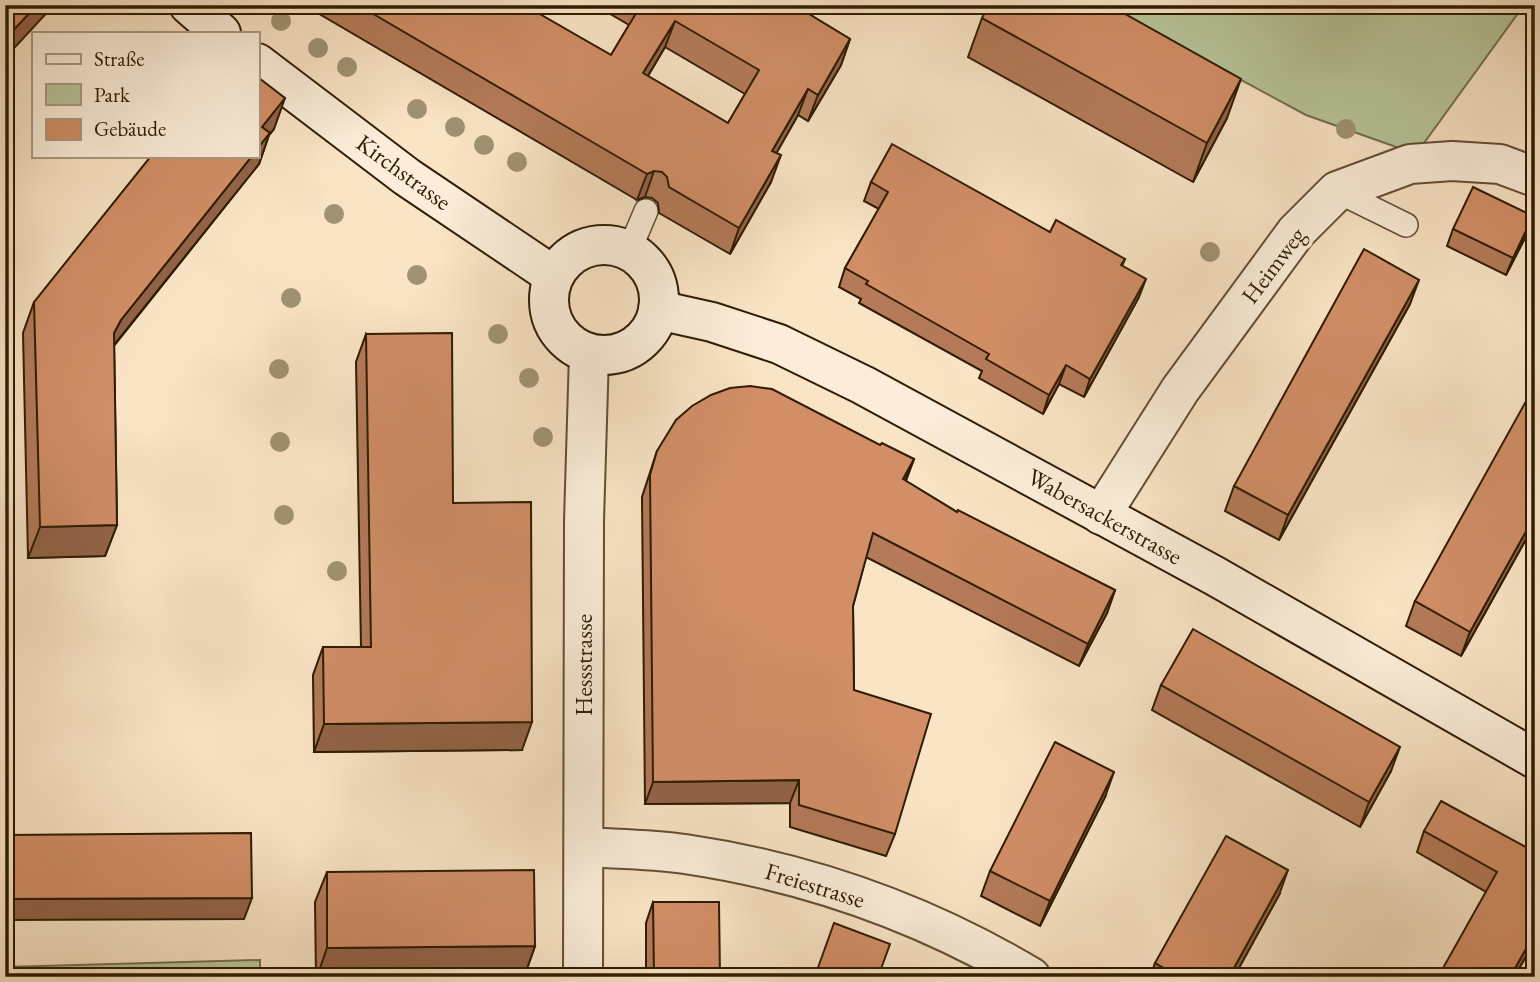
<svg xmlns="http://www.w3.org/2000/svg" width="1540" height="982" viewBox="0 0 1540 982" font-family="'EB Garamond',serif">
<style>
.green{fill:#b8c59a;stroke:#74704e;stroke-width:2}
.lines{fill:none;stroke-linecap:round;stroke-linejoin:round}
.lane-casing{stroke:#624e33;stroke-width:26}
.street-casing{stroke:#624e33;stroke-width:42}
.secondary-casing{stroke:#2f1c02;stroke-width:42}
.lane{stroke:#fbedd9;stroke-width:23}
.street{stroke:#fbedd9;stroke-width:38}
.secondary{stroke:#fbedd9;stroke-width:38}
.tree{fill:#a09273}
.wall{fill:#b47a59;stroke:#2f1c02;stroke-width:2;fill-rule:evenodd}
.shaded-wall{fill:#926348;stroke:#2f1c02;stroke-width:2}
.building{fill:#d18e67;stroke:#2f1c02;stroke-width:2;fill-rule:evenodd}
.labels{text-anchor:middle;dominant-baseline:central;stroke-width:7;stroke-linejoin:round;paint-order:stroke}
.street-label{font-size:24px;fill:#2f1c02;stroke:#fbedd9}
</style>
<rect width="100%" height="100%" fill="#f9e4c5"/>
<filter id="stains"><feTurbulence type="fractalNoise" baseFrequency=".00286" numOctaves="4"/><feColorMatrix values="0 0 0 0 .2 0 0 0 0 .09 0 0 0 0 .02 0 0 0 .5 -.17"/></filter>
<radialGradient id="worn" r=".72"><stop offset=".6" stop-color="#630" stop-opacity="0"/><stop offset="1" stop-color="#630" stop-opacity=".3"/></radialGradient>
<g class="green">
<polygon points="1102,5 1524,5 1416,154 1306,115"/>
<polygon points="260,960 260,977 5,977 5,967"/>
</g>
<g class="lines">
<defs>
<g id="lane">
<polyline points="1337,191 1406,225"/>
<polyline points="629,251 646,211"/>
</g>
<g id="street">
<polyline points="1101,515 1180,390 1296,232 1337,191 1410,164 1452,161 1500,164 1535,177"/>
<path d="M584,847C617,849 652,849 685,854C807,872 925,914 1031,977"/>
<polyline points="583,977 584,521 589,354"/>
</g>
<g id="secondary">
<polyline points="189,5 221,33"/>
<polyline points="257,63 407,177 554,276"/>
<circle cx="604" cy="300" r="55"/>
<polyline points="658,310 712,322 779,344 863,385 1215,576 1535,759"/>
</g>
</defs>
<use href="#lane" class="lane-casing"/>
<use href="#street" class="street-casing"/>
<use href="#secondary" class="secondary-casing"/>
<use href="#lane" class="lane"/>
<use href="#street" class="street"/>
<use href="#secondary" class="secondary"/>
</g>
<g class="tree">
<circle cx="281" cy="21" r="10"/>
<circle cx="318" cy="48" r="10"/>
<circle cx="347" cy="67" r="10"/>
<circle cx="417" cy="109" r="10"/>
<circle cx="455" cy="127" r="10"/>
<circle cx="1346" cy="129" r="10"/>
<circle cx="484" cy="145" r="10"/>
<circle cx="517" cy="162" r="10"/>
<circle cx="334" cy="214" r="10"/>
<circle cx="1210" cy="252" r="10"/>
<circle cx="417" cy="275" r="10"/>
<circle cx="291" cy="298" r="10"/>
<circle cx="498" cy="334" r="10"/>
<circle cx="279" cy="369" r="10"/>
<circle cx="529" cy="378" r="10"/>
<circle cx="543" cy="437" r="10"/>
<circle cx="280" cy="442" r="10"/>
<circle cx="284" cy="515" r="10"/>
<circle cx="337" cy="571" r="10"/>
</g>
<g class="wall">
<path d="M304,5H532L530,9L611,55L629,25L595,5H794L850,39L841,65L808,121L798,115L776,153L771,182L730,254L659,213L658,203L652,198L645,197L637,200ZM665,47L745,94L728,123L648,76Z"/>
<polygon points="982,18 1227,118 1193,182 968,57"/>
<polygon points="1535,28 1535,45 1530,41"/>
<polygon points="257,80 274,129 269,135 259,164 114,346 117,525 105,556 28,558 23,333 34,302 257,156"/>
<polygon points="871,182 1050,232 1125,259 1122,266 1139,297 1084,397 1059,384 1043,414 979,378 982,371 859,303 861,299 839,287 845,268 879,209 864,201"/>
<polygon points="1453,229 1527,234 1506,275 1447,246"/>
<polygon points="1410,304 1279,540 1225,511 1234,486"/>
<polygon points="366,334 453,503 522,750 314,752 313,675 323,647 361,647 356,362"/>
<polygon points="880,445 914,459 906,481 957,512 1115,590 1107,613 1079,666 866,557 853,606 854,690 895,834 886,856 790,827 790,803 645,804 642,497 657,451"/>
<polygon points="1535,523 1461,656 1406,626 1415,601"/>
<polygon points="1161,685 1391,771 1360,827 1152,710"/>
<polygon points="1105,797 1040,926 981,896 990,871"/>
<polygon points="1424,831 1535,852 1535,941 1514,977 1486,892 1417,852"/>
<polygon points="327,872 535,946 524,977 316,977 315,902"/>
<polygon points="1279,895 1234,977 1150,977 1155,963"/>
<polygon points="653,902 720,977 646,977 646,923"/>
</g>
<g class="shaded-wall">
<polygon points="37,5 54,5 5,58 5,39"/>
<polygon points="675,21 665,47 634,99 643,73"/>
<polygon points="850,39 841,65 808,121 818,95"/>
<polygon points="1241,79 1227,118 1193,182 1207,143"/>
<polygon points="808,89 798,115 763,177 772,151"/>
<polygon points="285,98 274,129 269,135 259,164 110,350 114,333 121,320 252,156 257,156 257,140 262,127"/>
<polygon points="781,155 771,182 730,254 739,228"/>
<polygon points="654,171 645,197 637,200 647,174"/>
<polygon points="1533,216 1527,234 1506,275 1513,258"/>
<polygon points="1146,279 1139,297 1084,397 1090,379"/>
<polygon points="1419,280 1410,304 1279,540 1288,515"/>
<polygon points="1066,365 1059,384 1043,414 1049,395"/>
<polygon points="914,459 905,481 903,479"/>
<polygon points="1535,515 1535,523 1461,656 1470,632"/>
<polygon points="117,525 105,556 28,558 40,527"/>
<polygon points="1115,590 1107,613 1079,666 1088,644"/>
<polygon points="532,722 522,750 314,752 324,724"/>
<polygon points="1400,747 1391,771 1360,827 1369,802"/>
<polygon points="1114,772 1105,797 1040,926 1050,901"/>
<polygon points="799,780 790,803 645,804 653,782"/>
<polygon points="1288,870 1279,895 1234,977 1229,977"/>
<polygon points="252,898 244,919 5,920 5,899"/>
<polygon points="1535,933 1535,941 1514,977 1510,977"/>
<polygon points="535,946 524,977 317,977 327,948"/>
</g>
<g class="building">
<polygon points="5,5 37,5 5,39"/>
<path d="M358,5H527L526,6L611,55L641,5H794L850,39L818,95L808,89L772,151L781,155L739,228L669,187L667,177L662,172L654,171L647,174ZM675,21L759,70L728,123L643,73Z"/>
<polygon points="989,5 1109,5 1241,79 1207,143 982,18"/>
<polygon points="259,78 285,98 262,127 270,133 257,149 257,80"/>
<polygon points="892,144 1050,232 1056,220 1125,259 1121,265 1146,279 1090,379 1066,365 1049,395 986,359 989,354 866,284 868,281 845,268 888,192 871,182"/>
<polygon points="151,156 252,156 121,320 114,333 117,525 40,527 34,302"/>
<polygon points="1473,187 1533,216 1513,258 1453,229"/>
<polygon points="1364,249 1419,280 1288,515 1234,486"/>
<polygon points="452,333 453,503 531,502 532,722 324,724 323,647 371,647 366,334"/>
<polygon points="1535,385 1535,515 1470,632 1415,601"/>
<polygon points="750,386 772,389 880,445 882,443 914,459 903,479 957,512 958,510 1115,590 1088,644 873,533 853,606 854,690 931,714 895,834 799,805 799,780 653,782 650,475 657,451 676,420 692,406 711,395 730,388"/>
<polygon points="1193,629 1400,747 1369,802 1161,685"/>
<polygon points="1055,742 1114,772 1050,901 990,871"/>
<polygon points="1441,801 1535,852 1535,933 1510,977 1438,977 1497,872 1424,831"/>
<polygon points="251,833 252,898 5,899 5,835"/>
<polygon points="1226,836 1288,870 1229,977 1180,977 1155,963"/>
<polygon points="534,870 535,946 327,948 327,872"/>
<polygon points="653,902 719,902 720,977 654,977"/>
<polygon points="834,923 890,944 878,977 815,976"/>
<polygon points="967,972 976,977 964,977"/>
</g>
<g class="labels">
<g class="street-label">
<text transform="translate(404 172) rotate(36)">Kirchstrasse</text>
<text transform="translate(1273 265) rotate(-53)">Heimweg</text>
<text transform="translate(1105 516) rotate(29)">Wabersackerstrasse</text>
<text transform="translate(583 665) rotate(-90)">Hessstrasse</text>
<text transform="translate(815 885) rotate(17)">Freiestrasse</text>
</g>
</g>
<rect width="1540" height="982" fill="none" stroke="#f9e4c5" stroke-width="28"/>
<rect x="7" y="7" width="1526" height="968" fill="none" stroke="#2f1c02" stroke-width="3.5"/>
<rect x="14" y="14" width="1512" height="954" fill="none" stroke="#2f1c02" stroke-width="2"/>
<rect x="32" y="32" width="228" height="126" fill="#fbedd9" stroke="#a99983" stroke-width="2"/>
<rect x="46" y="54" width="35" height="10" fill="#fbedd9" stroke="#a99983" stroke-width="2"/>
<text x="94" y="66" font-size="21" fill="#2f1c02">Straße</text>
<rect x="46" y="84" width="35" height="21" fill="#b8c59a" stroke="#a99983" stroke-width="2"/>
<text x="94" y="102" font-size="21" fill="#2f1c02">Park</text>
<rect x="46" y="119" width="35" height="21" fill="#d18e67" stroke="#a99983" stroke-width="2"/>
<text x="94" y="136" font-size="21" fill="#2f1c02">Gebäude</text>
<rect width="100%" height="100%" filter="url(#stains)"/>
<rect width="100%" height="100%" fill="url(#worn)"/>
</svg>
